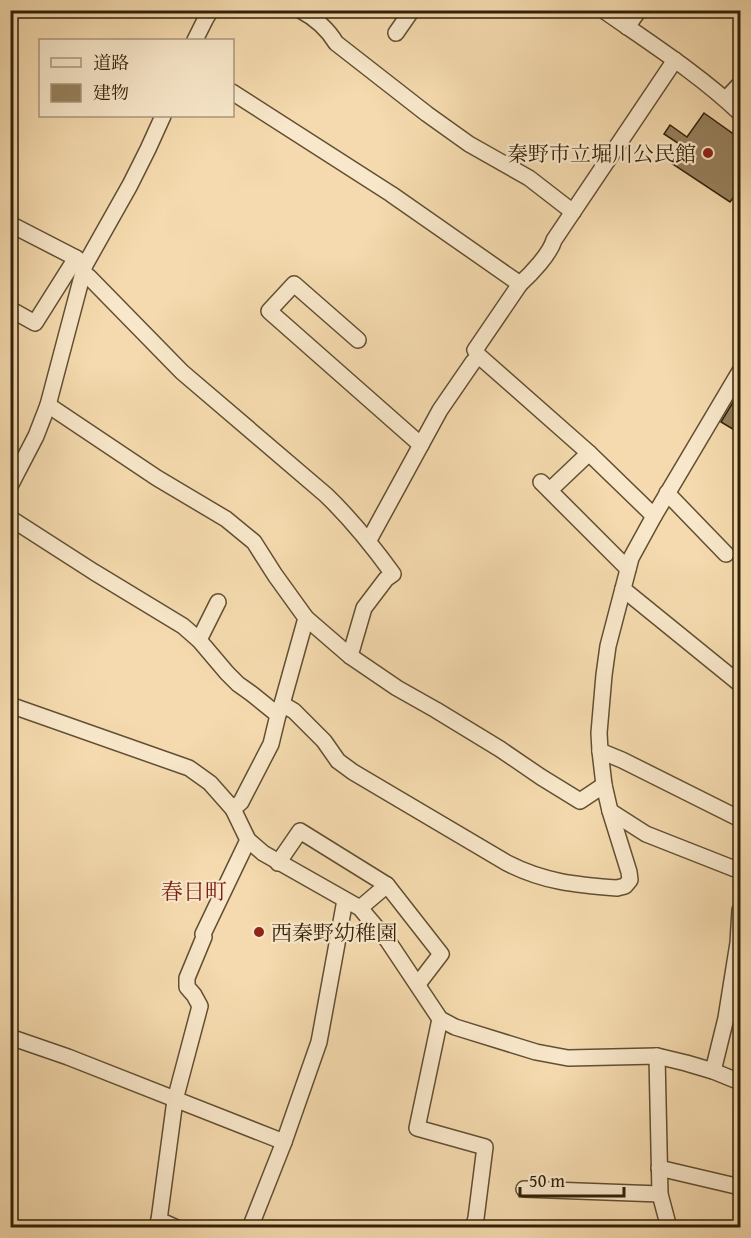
<svg xmlns="http://www.w3.org/2000/svg" width="751" height="1238" viewBox="0 0 751 1238" font-family="'Gentium Book Plus','Noto Serif JP',serif">
<style>
.building{fill:#97815e;stroke:#322108;stroke-width:1.5}
.lines{fill:none;stroke-linecap:round;stroke-linejoin:round}
.minor-casing{stroke:#624f32;stroke-width:18}
.minor{stroke:#f8e7ca;stroke-width:15}
.poi-dot{fill:#8f2418;stroke:#f8e7ca;stroke-width:2}
.labels{text-anchor:middle;dominant-baseline:central;stroke-width:4.5;stroke-linejoin:round;paint-order:stroke}
.poi-label{font-size:21px;fill:#322108;stroke:#f8e7ca;text-anchor:end}
.neighbourhood-label{font-size:22px;fill:#7a1f14;stroke:#f8e7ca}
</style>
<rect width="100%" height="100%" fill="#f4daae"/>
<filter id="stains"><feTurbulence type="fractalNoise" baseFrequency=".00333" numOctaves="4"/><feColorMatrix values="0 0 0 0 .2 0 0 0 0 .09 0 0 0 0 .02 0 0 0 .5 -.17"/></filter>
<radialGradient id="worn" r=".72"><stop offset=".6" stop-color="#630" stop-opacity="0"/><stop offset="1" stop-color="#630" stop-opacity=".3"/></radialGradient>
<g class="building">
<polygon points="704,113 739,138 741,188 730,202 671,163 673,161 671,160 681,145 664,134 670,125 687,137"/>
<polygon points="741,389 741,434 721,422"/>
</g>
<g class="lines">
<defs>
<g id="minor">
<path d="M300,10C315,18 327,28 336,43L427,114L469,144L529,178L573,212"/>
<path d="M603,10C650,43 699,74 740,113"/>
<polyline points="627,27 639,10"/>
<polyline points="396,33 412,10"/>
<polyline points="195,40 206,18 211,10"/>
<polyline points="232,92 391,194 520,284"/>
<polyline points="726,99 740,84"/>
<polyline points="10,224 76,258 84,264"/>
<path d="M83,274L89,277L182,372L326,495C352,520 372,545 393,574L386,579L364,608L350,656"/>
<polyline points="10,309 35,323 76,258"/>
<polyline points="358,340 294,284 269,311 421,445"/>
<polyline points="48,405 157,478 226,519 254,542 275,575 306,618 350,656 397,688 436,710 500,749 541,777 580,801 604,785"/>
<polyline points="541,482 628,569"/>
<polyline points="10,486 36,436 48,405 85,265 130,185 148,149 163,116"/>
<polyline points="550,490 589,453"/>
<polyline points="667,493 726,554"/>
<path d="M654,516L589,453L479,356L475,350L520,284C531,274 550,254 554,240L675,60"/>
<polyline points="10,518 94,572 183,626 199,640 227,673 238,684 252,694 278,715"/>
<polyline points="369,540 440,410 473,362 479,356"/>
<polyline points="623,589 740,684"/>
<polyline points="199,640 218,602"/>
<path d="M282,704L294,711L324,741L338,761L353,772L507,863C544,882 576,885 617,888L625,886L630,880L629,872L610,811L604,785L600,751L599,733L604,675L608,646L631,558L654,516L740,371"/>
<polyline points="10,705 189,768 210,783 233,809 248,840 263,853 360,908 388,941 440,1019 455,1027 536,1052 568,1058 657,1056 686,1063 713,1071 740,1082"/>
<polyline points="600,751 622,760 740,819"/>
<polyline points="233,809 241,802 271,744 278,715 282,704 306,618"/>
<polyline points="610,811 646,834 740,871"/>
<polyline points="278,863 300,831 387,885 441,954 418,984"/>
<polyline points="360,908 387,885"/>
<polyline points="440,1019 417,1128 485,1147 476,1218 473,1228"/>
<polyline points="10,1037 68,1057 284,1142"/>
<polyline points="657,1056 660,1194 669,1228"/>
<polyline points="713,1071 726,1018 738,943 740,910"/>
<polyline points="659,1168 740,1187"/>
<polyline points="524,1189 660,1194"/>
<polyline points="159,1220 177,1228"/>
<polyline points="156,1228 159,1220 175,1100 200,1006 194,995 187,987 187,978 204,937 203,934 248,840"/>
<polyline points="250,1228 284,1142 319,1042 345,900"/>
</g>
</defs>
<use href="#minor" class="minor-casing"/>
<use href="#minor" class="minor"/>
</g>
<g class="poi-dot">
<circle cx="708" cy="153" r="6"/>
<circle cx="259" cy="932" r="6"/>
</g>
<g class="labels">
<g class="poi-label">
<text x="696" y="153">秦野市立堀川公民館</text>
<text x="271" y="932" text-anchor="start">西秦野幼稚園</text>
</g>
<g class="neighbourhood-label">
<text x="194" y="891">春日町</text>
</g>
</g>
<rect width="751" height="1238" fill="none" stroke="#f4daae" stroke-width="36"/>
<rect x="12" y="12" width="727" height="1214" fill="none" stroke="#322108" stroke-width="3"/>
<rect x="18" y="18" width="715" height="1202" fill="none" stroke="#322108" stroke-width="1.5"/>
<rect x="39" y="39" width="195" height="78" fill="#f8e7ca" stroke="#a9987c" stroke-width="1.5"/>
<rect x="51" y="58" width="30" height="9" fill="#f8e7ca" stroke="#a9987c" stroke-width="1.5"/>
<text x="93" y="69" font-size="18" fill="#322108">道路</text>
<rect x="51" y="84" width="30" height="18" fill="#97815e" stroke="#a9987c" stroke-width="1.5"/>
<text x="93" y="99" font-size="18" fill="#322108">建物</text>
<path d="M520 1187v9h104v-9" fill="none" stroke="#322108" stroke-width="3"/>
<text x="529" y="1187" font-size="18" fill="#322108" stroke="#f8e7ca" stroke-width="4.5" paint-order="stroke">50 m</text>
<rect width="100%" height="100%" filter="url(#stains)"/>
<rect width="100%" height="100%" fill="url(#worn)"/>
</svg>
